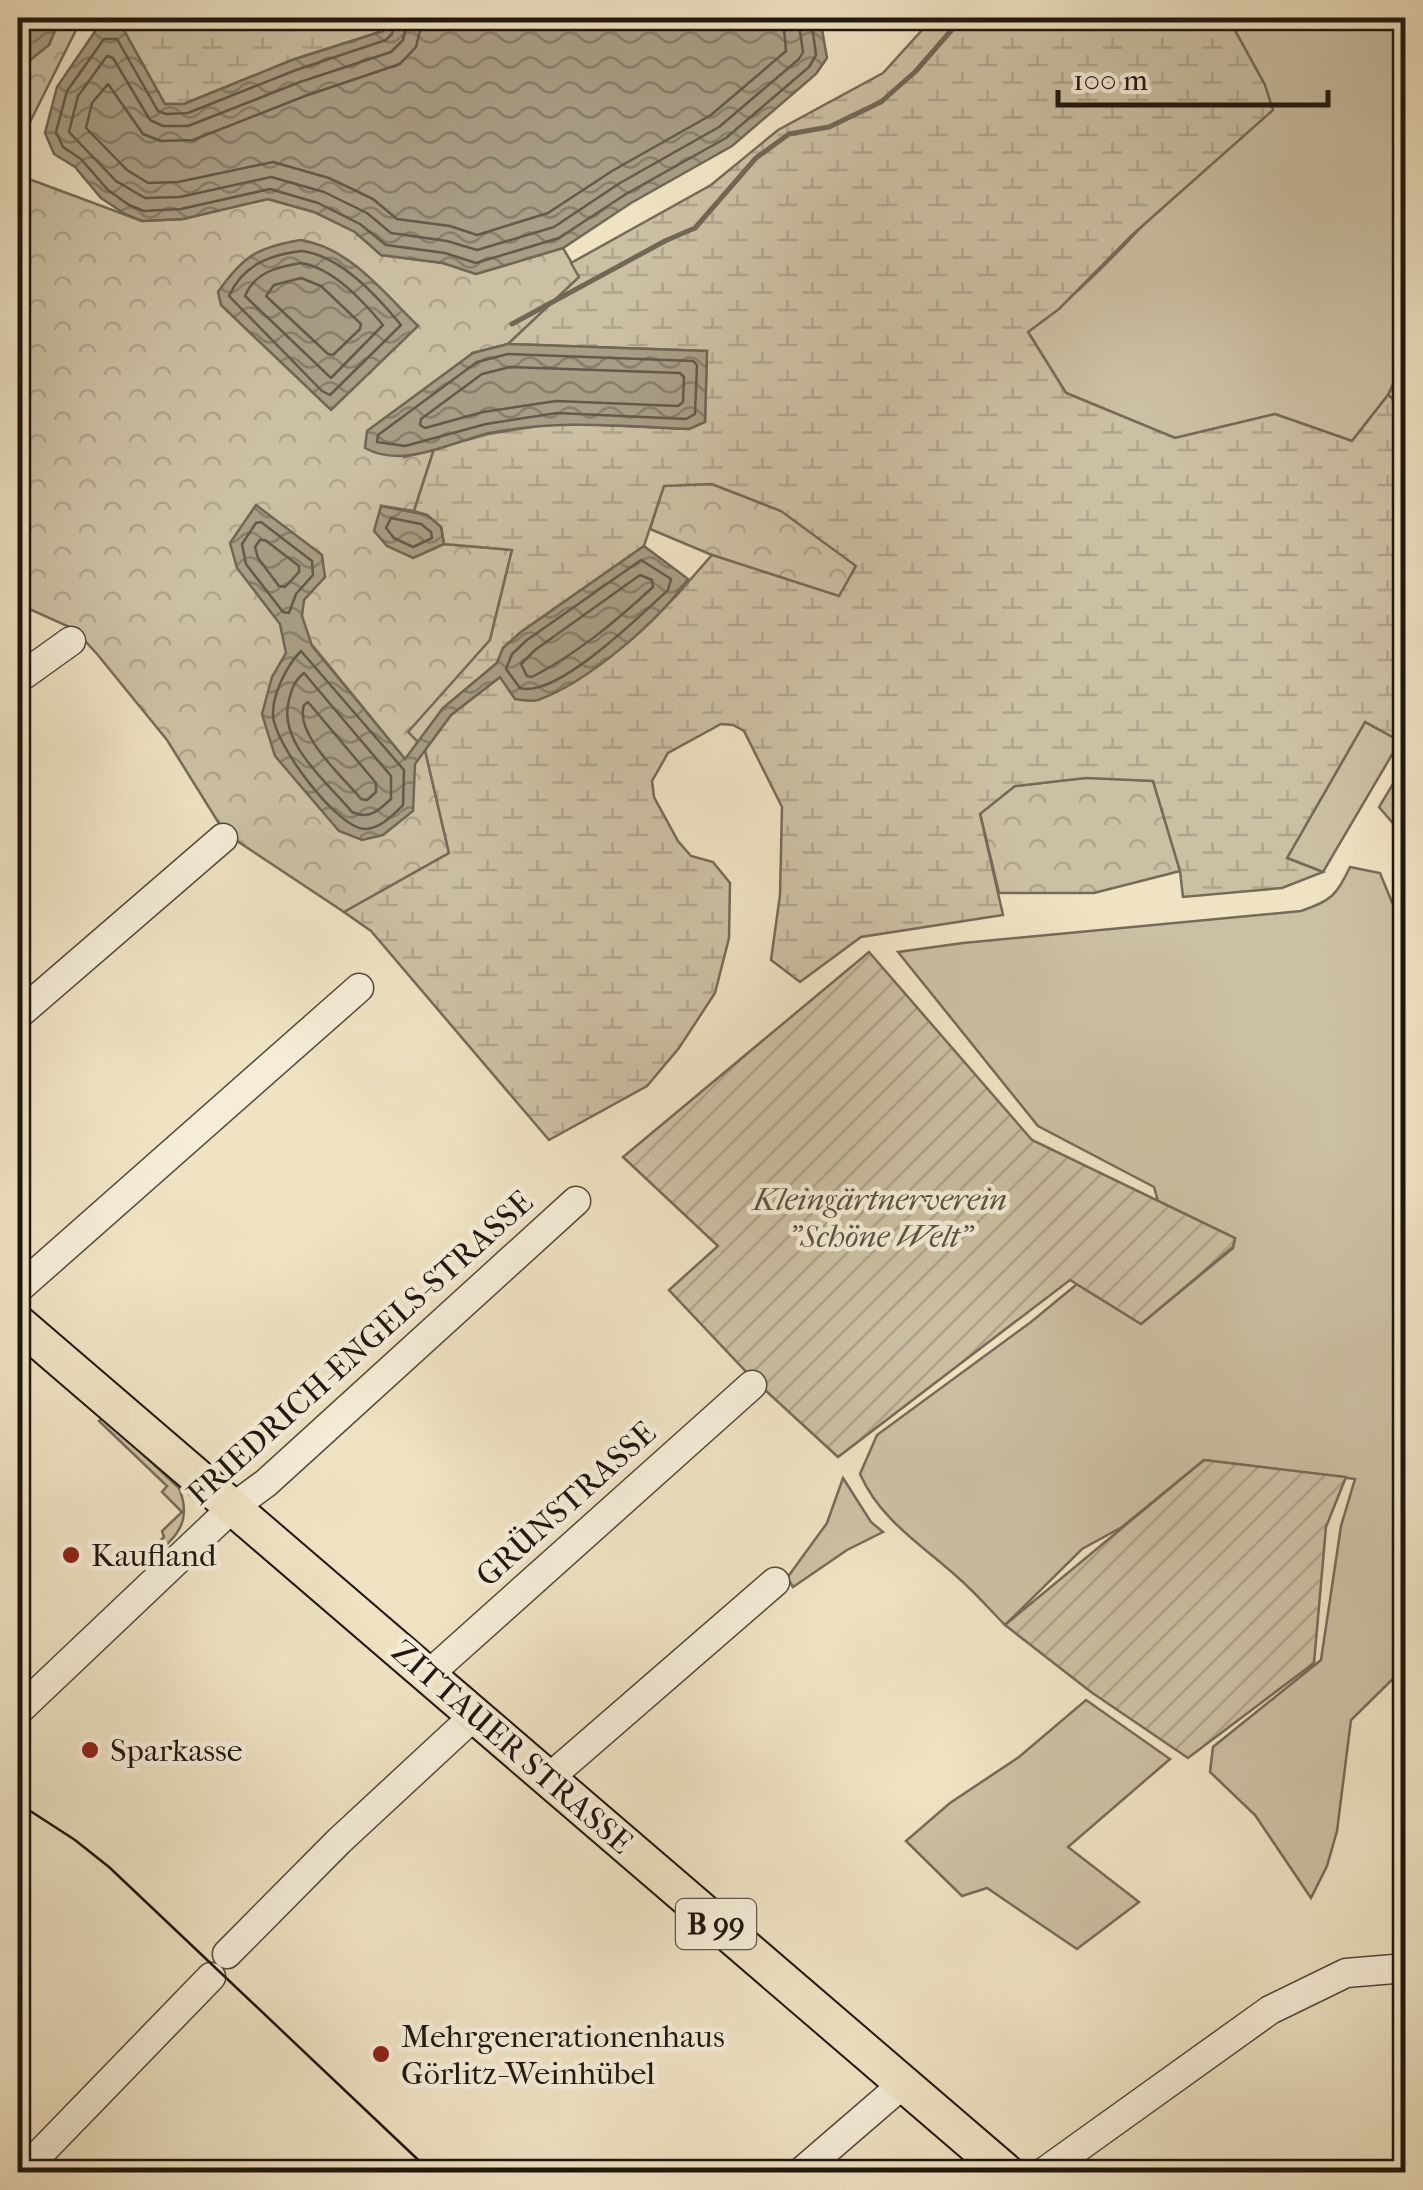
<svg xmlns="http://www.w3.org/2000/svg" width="1423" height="2190" viewBox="0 0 1423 2190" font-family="'IM FELL French Canon',serif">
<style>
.grass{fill:#ccc0a4;stroke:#766b59;stroke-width:2.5}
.forest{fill:url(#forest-crowns);stroke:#766b59;stroke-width:2.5;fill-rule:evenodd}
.wetland{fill:url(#wetland-marsh);stroke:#766b59;stroke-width:2.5}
.garden{fill:url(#garden-furrows);stroke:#766b59;stroke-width:2.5}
.water{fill:url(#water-waves);stroke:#716755;stroke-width:2.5}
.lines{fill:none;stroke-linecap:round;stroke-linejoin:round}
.shore{stroke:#645a4a;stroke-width:2.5}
.stream{stroke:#716755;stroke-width:5}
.minor-casing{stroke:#53493b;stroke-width:31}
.major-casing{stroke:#1f160e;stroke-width:39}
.minor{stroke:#f5edd8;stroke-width:28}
.major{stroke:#efe3c3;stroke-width:35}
.tram{stroke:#1f160e;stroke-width:2.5}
.poi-dot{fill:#8f2418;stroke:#f5edd8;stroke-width:4}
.labels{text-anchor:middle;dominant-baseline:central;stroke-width:9;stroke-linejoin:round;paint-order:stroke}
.shield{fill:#f5edd8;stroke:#5f564b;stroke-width:2.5}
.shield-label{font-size:30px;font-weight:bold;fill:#1f160e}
.park-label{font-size:32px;font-style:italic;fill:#5c5242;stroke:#f5edd8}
.street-label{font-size:32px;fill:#1f160e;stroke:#f5edd8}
.poi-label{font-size:32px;fill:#1f160e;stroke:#f5edd8;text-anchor:start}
</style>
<defs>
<pattern id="forest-crowns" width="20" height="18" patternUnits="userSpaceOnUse" patternTransform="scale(2.5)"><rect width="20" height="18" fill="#ccc0a4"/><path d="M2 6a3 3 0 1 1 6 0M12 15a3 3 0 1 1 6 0" fill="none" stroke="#afa48c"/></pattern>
<pattern id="wetland-marsh" width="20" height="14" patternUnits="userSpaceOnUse" patternTransform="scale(2.5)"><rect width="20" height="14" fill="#ccc0a4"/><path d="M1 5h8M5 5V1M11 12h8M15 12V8" fill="none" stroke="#afa48c"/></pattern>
<pattern id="garden-furrows" width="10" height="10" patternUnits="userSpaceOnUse" patternTransform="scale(2.5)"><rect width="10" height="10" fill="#ccc0a4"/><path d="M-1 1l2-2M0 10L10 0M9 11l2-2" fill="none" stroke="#afa48c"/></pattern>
<pattern id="water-waves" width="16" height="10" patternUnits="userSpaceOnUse" patternTransform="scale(2.5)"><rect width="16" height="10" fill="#a89d85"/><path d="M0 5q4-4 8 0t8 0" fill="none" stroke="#887f6b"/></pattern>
</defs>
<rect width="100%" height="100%" fill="#efe3c3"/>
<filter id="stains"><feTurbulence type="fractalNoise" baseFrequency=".002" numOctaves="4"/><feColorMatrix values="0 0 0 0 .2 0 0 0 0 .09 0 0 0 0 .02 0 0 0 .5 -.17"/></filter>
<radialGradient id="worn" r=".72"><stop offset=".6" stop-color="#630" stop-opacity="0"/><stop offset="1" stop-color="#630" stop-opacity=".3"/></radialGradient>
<g class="grass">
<path d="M1228,18H1405V359L1388,395L1352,441L1275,414L1175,438L1066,393L1028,332C1119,264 1190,169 1265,85Z"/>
<polygon points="1365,722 1400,741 1323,872 1287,858"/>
<polygon points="1405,764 1405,902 1394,858 1403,835 1379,807"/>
<path d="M1350,867L1380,873L1396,912L1406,923L1405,1667L1351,1720L1337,1831L1327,1866L1311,1898L1255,1815L1210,1772L1213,1747L1321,1660L1341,1526L1355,1479L1204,1460L1122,1527L1082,1549L1005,1625C992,1612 980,1598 967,1586C929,1549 882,1524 860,1474L877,1435L1031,1322L1077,1284L1141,1324L1233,1248L1235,1239L1158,1201L1154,1187L1038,1126L898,952L963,943L1301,911C1331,901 1337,895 1350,867Z"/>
<path d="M103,1417L179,1488C195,1528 170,1540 144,1566L138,1562L164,1537L162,1531L182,1512L162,1492L167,1486L99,1421Z"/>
<polygon points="843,1478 871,1522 883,1532 847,1550 793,1587 787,1578 827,1523"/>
<polygon points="1086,1700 1170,1759 1068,1847 1139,1902 1077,1949 987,1888 962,1896 906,1841 950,1803 1019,1757"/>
</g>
<g class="forest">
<polygon points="18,18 82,18 18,146"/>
<path d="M18,175L142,221L183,219L268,199L314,212L355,232L381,255L443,263L476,274L563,248L580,277L508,344L472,353L405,457L434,449L414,511L382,506L413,558L444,544L512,550L490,640L409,732L425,750L449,853L344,912L225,833L167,740L97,654L74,629L18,604ZM313,646L405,759L286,654Z"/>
<polygon points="1405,359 1405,408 1388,395"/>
<polygon points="712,484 782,511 856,565 840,597 712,555 650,529 664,485"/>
<polygon points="1091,777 1153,781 1180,871 1094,893 999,893 980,813 1015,786"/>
</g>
<g class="wetland">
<polygon points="111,18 386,18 383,31 292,60 184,104 165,104 121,26"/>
<polygon points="933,18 1228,18 1265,85 1273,110 1131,236 1059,309 1028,332 1066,393 1175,438 1275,414 1352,441 1388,395 1405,408 1406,646 1401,662 1405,669 1405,730 1400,741 1365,722 1287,858 1323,872 1282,888 1183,897 1180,871 1153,781 1086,778 1015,786 980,814 1003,915 861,937 800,982 771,960 780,895 782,807 744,731 733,725 721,724 668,753 652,781 654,797 678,841 691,856 713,862 730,883 729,938 715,993 679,1048 647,1086 549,1140 371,931 344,912 449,853 425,750 451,715 500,677 572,682 610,656 675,597 712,555 839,596 856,566 781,511 712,484 664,486 644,546 521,632 503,648 497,663 443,708 418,742 408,732 490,640 512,550 444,544 441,527 427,515 414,511 434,449 488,434 558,423 689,429 705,422 707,351 508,344 579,277 571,263 711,185 778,130 883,73"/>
</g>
<g class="garden">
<polygon points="869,952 1032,1140 1235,1238 1233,1247 1141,1324 1070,1280 838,1457 753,1379 669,1290 718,1246 623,1157"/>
<polygon points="1204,1460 1346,1477 1326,1527 1314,1663 1188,1758 1091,1692 1005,1625"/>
</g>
<g class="water">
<polygon points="18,18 52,18 57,26 49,45 19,69"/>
<polygon points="386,18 820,18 827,58 816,74 732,146 631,203 563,248 476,274 443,263 381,255 355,232 314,212 268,199 183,219 142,221 125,214 101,198 75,167 54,154 45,133 57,87 96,30 121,25 165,104 184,104 292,60 383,31"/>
<path d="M301,240C350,248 384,293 418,326L331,410L221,305L218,292C243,256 258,247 301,240Z"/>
<path d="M508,344L707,351L705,422L689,429C621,426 554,419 486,434C449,443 403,469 365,448L367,431L473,353Z"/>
<path d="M256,505L322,555L325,577L304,600L302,616L312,646L405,759L443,708L497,663L503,648L521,632L644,546L688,579C658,622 588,682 538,700C531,702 523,700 515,699L500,677L451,715L415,764L413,811L383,835L362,840L339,831L275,756L262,714L272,677L286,653L280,624L237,568L230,543Z"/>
<polygon points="381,506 427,515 441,527 444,544 413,558 387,546 374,531"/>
</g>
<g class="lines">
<g class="shore">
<polyline points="395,18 392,34 386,40 296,70 188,113 166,114 158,111 117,39 104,39 67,91 56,132 63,147 81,159 108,190 129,205 144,211 181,209 270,189 318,203 360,224 386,245 445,253 476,263 559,238 626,194 726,138 809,67 816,55 811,18"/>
<polyline points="408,18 403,40 391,52 300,82 188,126 163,126 150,120 113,58 107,56 78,96 69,132 116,181 145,198 180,197 271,177 324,192 367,213 391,233 447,241 477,250 554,227 620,183 719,127 799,59 803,52 798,18"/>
<polyline points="423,18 416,47 400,64 305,96 193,140 161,141 143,134 108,84 92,103 86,128 127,170 148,183 178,182 273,162 329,178 373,199 397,219 450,226 477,235 548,213 612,171 711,115 786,51 783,18"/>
<path d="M301,251C340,255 376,295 401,325L330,395L322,391L229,296C243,265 269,255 301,251Z"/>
<path d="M301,263C333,268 363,301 383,325L331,378L245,296C255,272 277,267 301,263Z"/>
<polygon points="301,278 321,286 361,324 360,329 333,355 328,354 266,296 274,285"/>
<polygon points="508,354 693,361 697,365 695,414 686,419 557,413 486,424 405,446 377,442 378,435 477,362"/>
<polygon points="510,367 680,373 684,377 683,402 678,406 556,401 483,412 425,428 420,425 421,419 482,374"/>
<polygon points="391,518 421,524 431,532 432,538 413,547 394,538 386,528"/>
<polygon points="261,522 312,561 313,575 296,594 289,613 283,612 246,564 242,544 256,523"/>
<polygon points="260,540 265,540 299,566 299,572 285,587 279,586 258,558 255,547"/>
<path d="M641,560L671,579L668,590C641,615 556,699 520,688L506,669L512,654L527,640Z"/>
<path d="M640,575L652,580L653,587C615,622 578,653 532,677L527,676L521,664L535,650Z"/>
<path d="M301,651L404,770L403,805C393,815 380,829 365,829C337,829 271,740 273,713C273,692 288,664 301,651Z"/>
<path d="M304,673L391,776V799C378,811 369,820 352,812C327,782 277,742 289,700C292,688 295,680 304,673Z"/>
<path d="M308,702L376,783V792L367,800L361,799C343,777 294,734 304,705Z"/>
</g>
<polyline class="stream" points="512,324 665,241 695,228 756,158 789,134 829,127 881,102 916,71 962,18"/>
<defs>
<g id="minor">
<polyline points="18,679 71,641"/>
<polyline points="18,1015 223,838"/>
<polyline points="18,1289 359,988"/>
<polyline points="428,1675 752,1385"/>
<polyline points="18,1711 232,1508 266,1483 576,1201"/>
<polyline points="549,1778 775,1582"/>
<polyline points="227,1954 339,1841 475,1715"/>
<polyline points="22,2172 211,1977"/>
<polyline points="801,2172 903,2084"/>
<polyline points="1044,2172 1270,2010 1346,1973 1406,1968"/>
</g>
<polyline id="major" points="18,1323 1006,2172"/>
</defs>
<use href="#minor" class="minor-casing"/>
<use href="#major" class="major-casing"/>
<use href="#minor" class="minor"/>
<use href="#major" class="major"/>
<polyline class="tram" points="18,1803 75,1840 109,1867 431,2172"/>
</g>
<g class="poi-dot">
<circle cx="71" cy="1555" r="10"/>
<circle cx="90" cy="1750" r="10"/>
<circle cx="381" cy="2054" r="10"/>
</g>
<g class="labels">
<rect class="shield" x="676" y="1899" width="80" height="50" rx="8"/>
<g class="shield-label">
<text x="716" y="1924">B 99</text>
</g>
<g class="park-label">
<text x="880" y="1199">Kleingärtnerverein<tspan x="880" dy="37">"Schöne Welt"</tspan></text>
</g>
<g class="street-label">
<text transform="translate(360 1348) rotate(-42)">FRIEDRICH-ENGELS-STRASSE</text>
<text transform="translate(566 1504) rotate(-42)">GRÜNSTRASSE</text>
<text transform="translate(512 1747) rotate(41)">ZITTAUER STRASSE</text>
</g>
<g class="poi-label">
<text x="91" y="1555">Kaufland</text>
<text x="110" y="1750">Sparkasse</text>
<text x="401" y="2036">Mehrgenerationenhaus<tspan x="401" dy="37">Görlitz-Weinhübel</tspan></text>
</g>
</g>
<rect width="1423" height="2190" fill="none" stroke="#efe3c3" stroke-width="60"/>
<rect x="20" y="20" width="1383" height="2150" fill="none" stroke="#1f160e" stroke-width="5"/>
<rect x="30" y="30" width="1363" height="2130" fill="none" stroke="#1f160e" stroke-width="2.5"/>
<path d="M1058 90v15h270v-15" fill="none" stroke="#1f160e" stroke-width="5"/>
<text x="1073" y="90" font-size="30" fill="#1f160e" stroke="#f5edd8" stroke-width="8" paint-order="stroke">100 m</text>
<rect width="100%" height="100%" filter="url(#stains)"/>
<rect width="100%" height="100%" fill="url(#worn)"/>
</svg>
